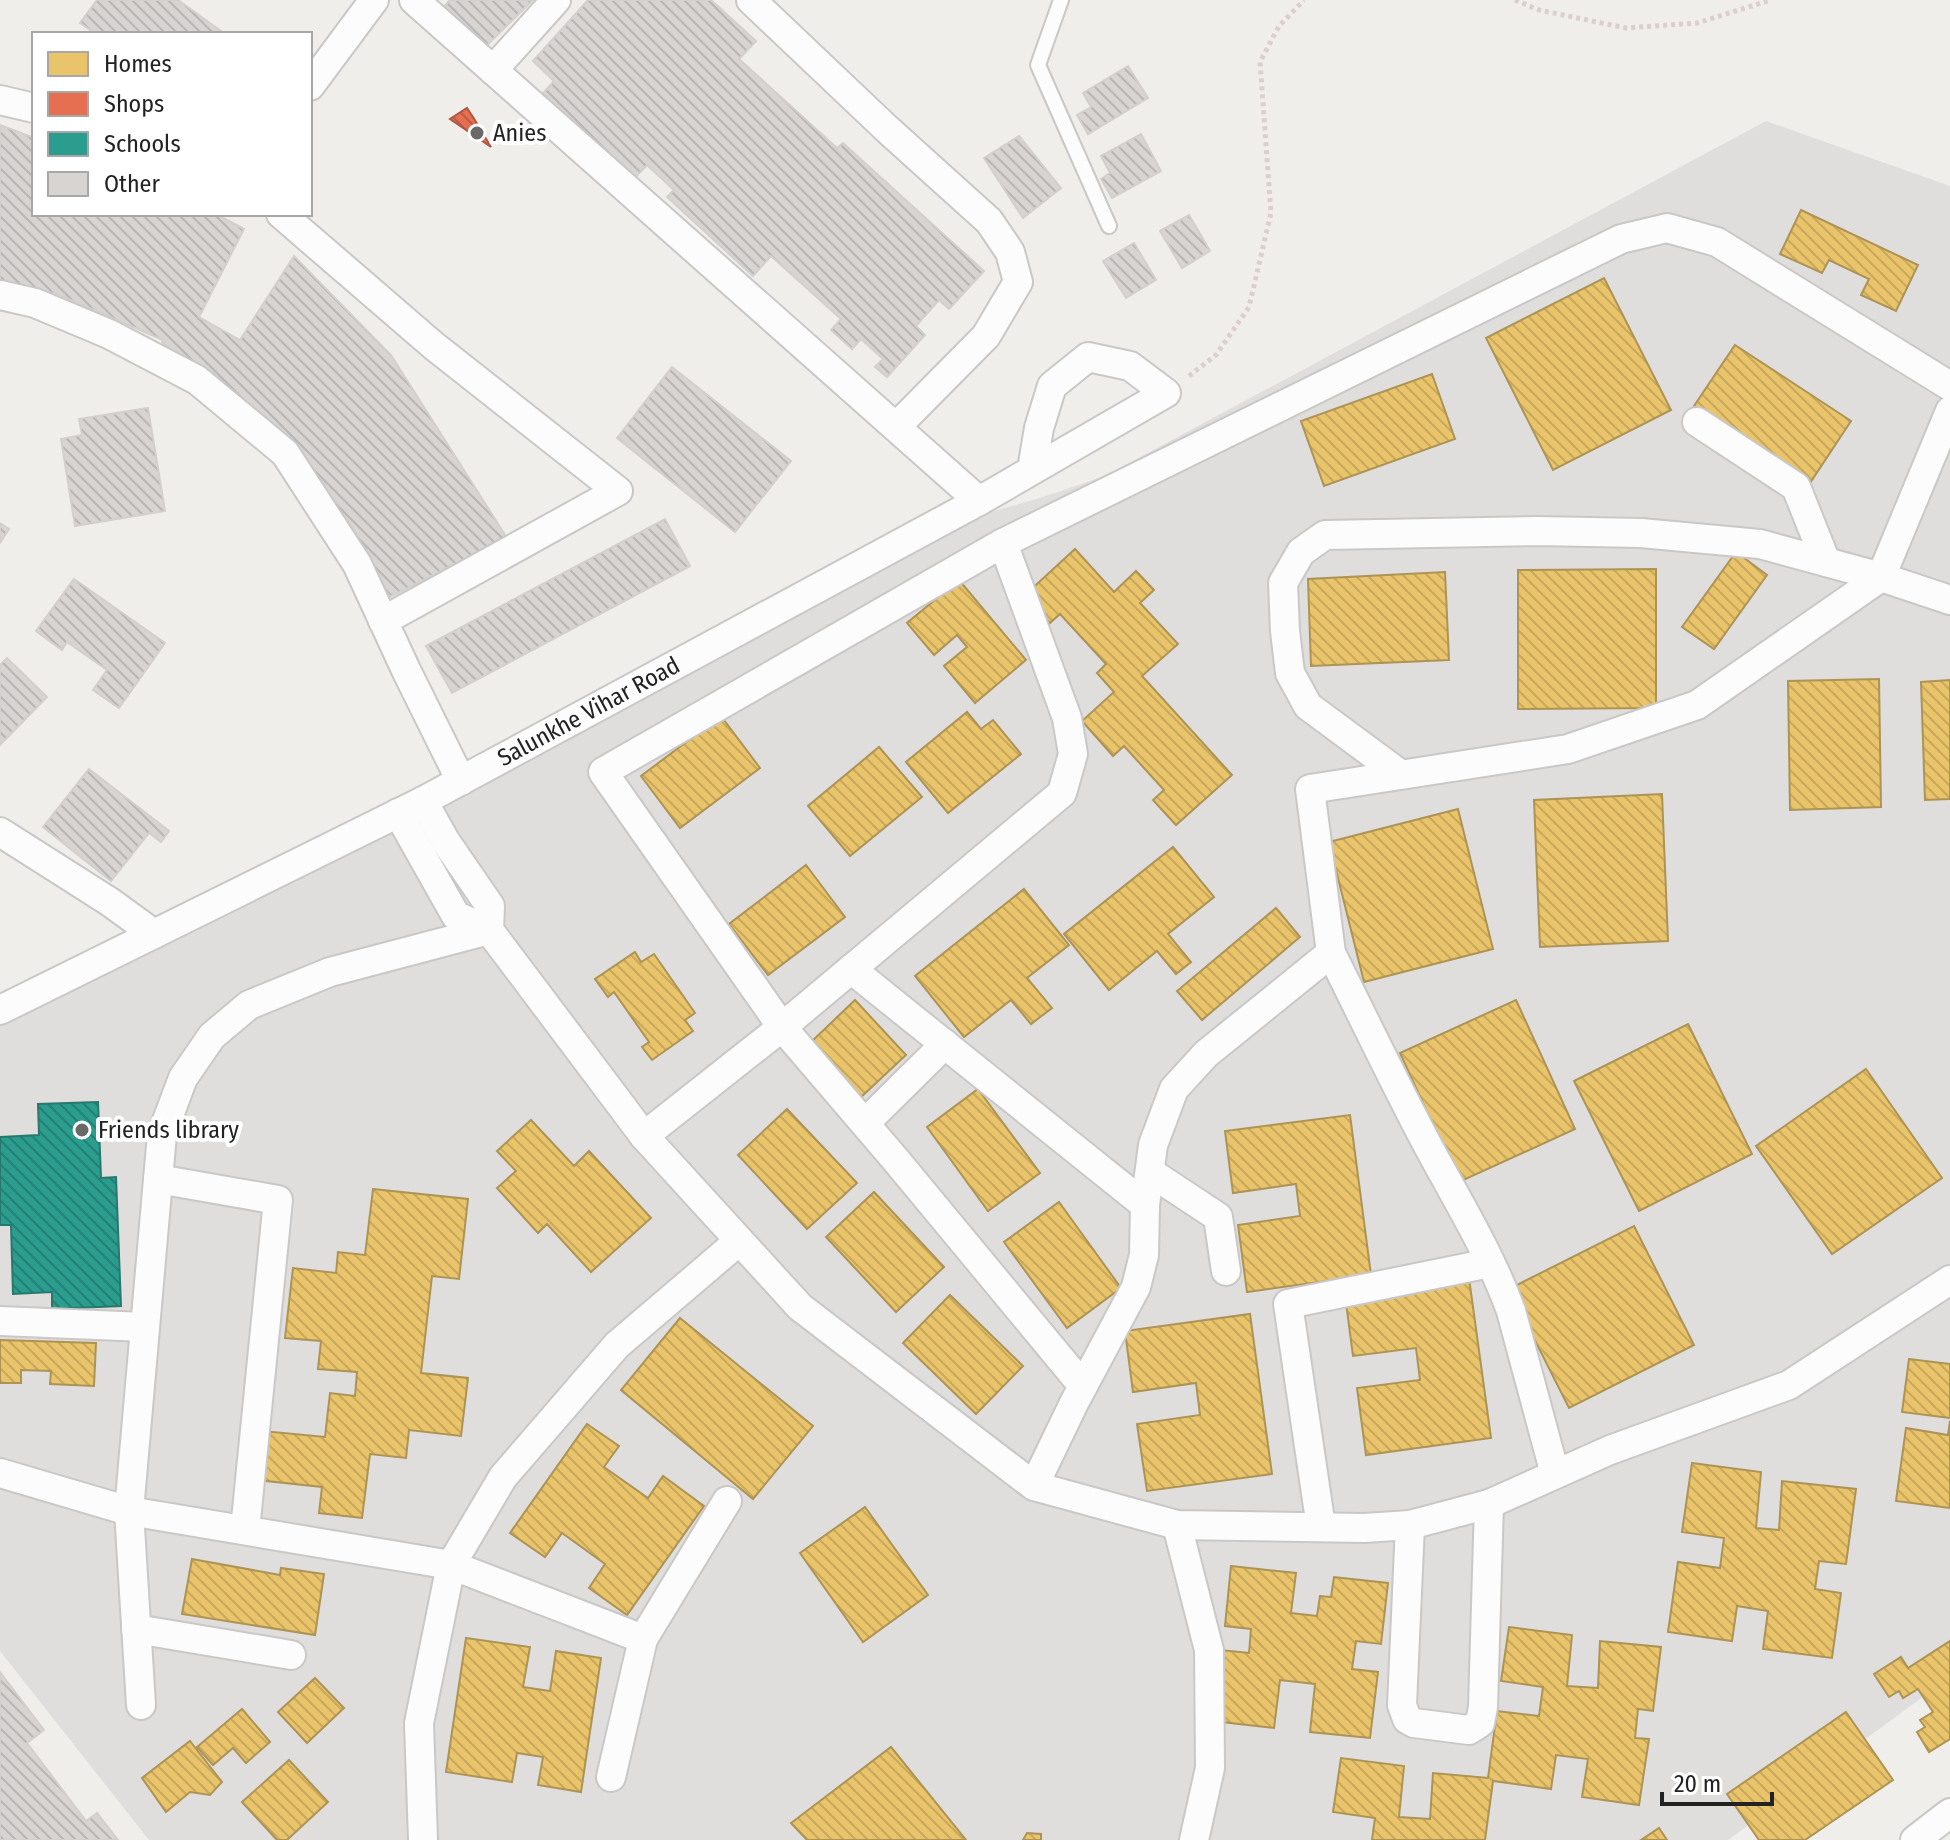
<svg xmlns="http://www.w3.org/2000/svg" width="1950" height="1840" viewBox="0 0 1950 1840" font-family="'Fira Sans Condensed',sans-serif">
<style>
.residential{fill:#dfdedc}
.homes{fill:url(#homes-back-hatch);stroke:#ad9354;stroke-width:2}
.shops{fill:url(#shops-back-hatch);stroke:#ac5843;stroke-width:2}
.schools{fill:url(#schools-back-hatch);stroke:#28786e;stroke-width:2}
.building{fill:url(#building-back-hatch);stroke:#d3d0cc;stroke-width:2}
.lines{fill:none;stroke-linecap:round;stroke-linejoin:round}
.service-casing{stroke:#c9c8c7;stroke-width:18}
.minor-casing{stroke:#c9c8c7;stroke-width:32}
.path{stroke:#dccecd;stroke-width:5;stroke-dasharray:4 4;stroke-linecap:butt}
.service{stroke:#fdfcfc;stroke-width:14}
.minor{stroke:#fdfcfc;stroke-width:28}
.poi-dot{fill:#6a6968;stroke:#fff;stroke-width:3}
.labels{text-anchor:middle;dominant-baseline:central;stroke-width:8;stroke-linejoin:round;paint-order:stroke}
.poi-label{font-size:24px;fill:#222;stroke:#fff;text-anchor:start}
.street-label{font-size:24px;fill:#222;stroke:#fff}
</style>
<defs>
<pattern id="homes-back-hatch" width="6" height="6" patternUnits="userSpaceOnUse" patternTransform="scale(2)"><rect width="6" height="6" fill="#e9c46a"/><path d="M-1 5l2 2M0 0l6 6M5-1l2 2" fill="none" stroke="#c8a85c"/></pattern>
<pattern id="shops-back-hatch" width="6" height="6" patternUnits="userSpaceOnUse" patternTransform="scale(2)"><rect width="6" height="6" fill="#e76f51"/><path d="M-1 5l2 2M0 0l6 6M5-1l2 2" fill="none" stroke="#bb5b43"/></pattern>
<pattern id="schools-back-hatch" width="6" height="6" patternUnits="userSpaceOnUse" patternTransform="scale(2)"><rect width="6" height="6" fill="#2a9d8f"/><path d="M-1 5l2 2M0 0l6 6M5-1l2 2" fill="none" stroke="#248074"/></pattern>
<pattern id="building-back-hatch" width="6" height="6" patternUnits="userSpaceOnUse" patternTransform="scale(2)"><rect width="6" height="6" fill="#d7d4d2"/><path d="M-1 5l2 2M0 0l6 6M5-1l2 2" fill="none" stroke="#b8b6b4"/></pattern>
</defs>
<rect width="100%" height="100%" fill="#f0eeeb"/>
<polygon class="residential" points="1766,121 1950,186 1950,1677 1728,1840 149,1840 0,1651 0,1017 928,530 1043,497 1105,476"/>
<g class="homes">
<polygon points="1801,210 1918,265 1896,311 1861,295 1869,279 1829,260 1822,273 1780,254"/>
<polygon points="1604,278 1671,410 1553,470 1486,338"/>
<polygon points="1735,345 1851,421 1810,483 1694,406"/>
<polygon points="1432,374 1455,439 1324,486 1301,421"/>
<polygon points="1075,549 1114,592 1136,571 1154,590 1140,603 1178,644 1142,676 1232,775 1176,825 1153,800 1164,790 1124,746 1113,756 1082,721 1114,692 1097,673 1106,664 1060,614 1050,623 1025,595"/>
<polygon points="1736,552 1767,575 1714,649 1682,627"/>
<polygon points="1656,569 1656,708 1518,709 1518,570"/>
<polygon points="1445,572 1449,660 1311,666 1308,579"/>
<polygon points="959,580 1026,660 975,703 944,666 967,647 957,635 934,655 907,623"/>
<polygon points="1879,679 1881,807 1790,810 1788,681"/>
<polygon points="1950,680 1950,799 1925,800 1921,682"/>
<polygon points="967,712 981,729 993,720 1021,754 948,813 906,762"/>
<polygon points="721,716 760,768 680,828 641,776"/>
<polygon points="879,747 922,797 850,856 808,806"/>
<polygon points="1662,794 1668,941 1540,947 1534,800"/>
<polygon points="1458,809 1493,949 1364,982 1329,842"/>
<polygon points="1173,847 1214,897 1168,934 1191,962 1176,974 1157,951 1109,990 1064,934"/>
<polygon points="806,865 845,917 768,975 729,924"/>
<polygon points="1024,889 1069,945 1027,978 1052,1008 1031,1024 1011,1000 964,1037 915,976"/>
<polygon points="1276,908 1300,937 1202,1020 1177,991"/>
<polygon points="635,952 641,962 654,954 695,1013 685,1020 693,1031 652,1060 642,1047 649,1042 614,992 608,997 595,979"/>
<polygon points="855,1000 906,1055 860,1098 809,1044"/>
<polygon points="1516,1000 1575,1129 1459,1182 1400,1053"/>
<polygon points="1688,1024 1752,1154 1639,1211 1574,1081"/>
<polygon points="1866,1069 1942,1178 1832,1254 1756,1146"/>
<polygon points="978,1089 1040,1173 988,1211 927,1127"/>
<polygon points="787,1109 857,1183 807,1229 738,1155"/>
<polygon points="1350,1115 1371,1275 1247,1292 1238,1225 1300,1216 1296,1184 1233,1193 1225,1131"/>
<polygon points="531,1120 574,1166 589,1151 651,1218 591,1272 547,1224 538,1233 497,1188 516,1171 497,1151"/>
<polygon points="373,1189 468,1199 459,1279 432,1276 421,1373 468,1378 461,1436 409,1430 406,1458 370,1454 362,1518 319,1513 322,1487 257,1480 263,1431 325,1437 330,1393 355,1396 357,1372 318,1369 321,1341 285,1338 293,1268 336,1273 338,1252 365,1255"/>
<polygon points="874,1192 944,1267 896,1312 826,1237"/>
<polygon points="1059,1202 1121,1288 1067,1328 1004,1242"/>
<polygon points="1634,1226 1694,1345 1569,1408 1509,1289"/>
<polygon points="1469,1278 1491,1438 1366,1455 1357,1388 1420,1380 1416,1348 1353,1356 1345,1295"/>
<polygon points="950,1295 1023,1366 976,1414 903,1343"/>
<polygon points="1250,1314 1272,1474 1147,1491 1137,1424 1200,1415 1196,1383 1133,1392 1125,1331"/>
<polygon points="680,1318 813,1426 753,1499 621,1390"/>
<polygon points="0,1340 96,1343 94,1386 50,1384 51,1371 21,1370 21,1383 0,1383"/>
<polygon points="1909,1359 1950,1364 1950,1418 1902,1412"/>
<polygon points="1950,1421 1950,1508 1896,1501 1906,1428 1948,1435"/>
<polygon points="587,1424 619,1446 604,1467 648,1498 663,1476 704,1506 627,1615 589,1588 605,1564 562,1533 545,1557 510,1533"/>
<polygon points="1692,1463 1761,1472 1756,1528 1779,1530 1782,1481 1856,1489 1846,1564 1819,1561 1815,1589 1841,1593 1832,1658 1763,1649 1768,1611 1737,1606 1732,1641 1668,1632 1678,1562 1720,1568 1724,1538 1682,1532"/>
<polygon points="865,1507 928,1595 863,1642 800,1553"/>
<polygon points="192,1559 280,1575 281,1568 324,1574 315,1635 182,1614"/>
<polygon points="1231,1566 1296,1573 1291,1613 1317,1616 1320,1596 1331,1597 1334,1577 1388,1583 1381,1644 1356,1641 1352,1669 1378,1672 1370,1738 1310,1732 1315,1684 1280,1680 1274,1728 1213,1721 1221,1650 1249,1653 1251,1629 1225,1626"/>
<polygon points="1509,1627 1572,1635 1567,1686 1598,1688 1600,1641 1661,1647 1653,1711 1638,1709 1635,1738 1649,1739 1639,1805 1582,1797 1588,1759 1556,1755 1551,1789 1493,1781 1485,1840 1372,1840 1375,1818 1333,1812 1341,1758 1404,1766 1399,1817 1430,1819 1433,1773 1488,1778 1497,1711 1539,1716 1543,1687 1501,1681"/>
<polygon points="466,1638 530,1647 523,1687 550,1691 556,1651 601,1658 581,1792 538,1785 543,1757 517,1753 512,1782 446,1772"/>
<polygon points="1950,1641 1950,1739 1929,1752 1917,1732 1925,1727 1920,1720 1933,1712 1918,1689 1903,1698 1899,1691 1889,1697 1874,1674 1901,1657 1908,1668"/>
<polygon points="315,1678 344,1708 307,1743 278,1712"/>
<polygon points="242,1709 270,1742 246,1763 233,1748 213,1765 197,1747"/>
<polygon points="1846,1712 1893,1780 1805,1840 1759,1840 1727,1794"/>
<polygon points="190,1741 222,1782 210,1795 190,1792 166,1812 142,1778"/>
<polygon points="891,1747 966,1840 807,1840 791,1823"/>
<polygon points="289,1760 328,1802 287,1840 277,1840 242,1802"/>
<polygon points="1659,1828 1667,1840 1641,1840"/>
<polygon points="1027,1833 1041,1834 1041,1840 1023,1840"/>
</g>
<polygon class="shops" points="467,108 473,117 491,147 450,119"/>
<polygon class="schools" points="98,1102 101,1178 116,1177 121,1306 52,1309 52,1292 13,1294 11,1225 0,1225 0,1137 39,1135 38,1104"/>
<g class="building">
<polygon points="97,0 178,0 225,34 96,34 80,23"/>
<polygon points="450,0 533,0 483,49 443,8"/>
<polygon points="588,0 711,0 756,41 739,59 837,148 843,143 984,271 949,309 939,300 916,326 925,335 887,377 875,367 883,359 861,339 852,349 831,330 841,319 771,256 753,276 667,197 674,190 647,165 627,186 535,102 554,81 533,61"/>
<polygon points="1128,66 1148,98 1088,134 1077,115 1091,107 1083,93"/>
<polygon points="0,125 34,138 34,214 216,214 244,229 199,317 240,340 294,256 391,355 507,538 390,597 299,464 162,342 163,340 53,292 52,295 0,282"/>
<polygon points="1141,134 1161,171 1112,198 1101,179 1110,173 1101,156"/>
<polygon points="1019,136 1061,188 1023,218 984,158"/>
<polygon points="1189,215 1210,251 1182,268 1160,231"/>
<polygon points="1134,243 1156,280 1126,298 1103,261"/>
<polygon points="672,367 791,461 735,532 617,438"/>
<polygon points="148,408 165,511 75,526 61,439 82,435 79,419"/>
<polygon points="665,519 690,566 452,693 426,646"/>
<polygon points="0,523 9,529 0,543"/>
<polygon points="74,579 165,643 119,708 93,690 107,670 67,642 62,650 36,631"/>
<polygon points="7,658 47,697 0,745 0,665"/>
<polygon points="89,769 169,831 161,842 149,833 111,881 43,827"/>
<polygon points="0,1672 44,1730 27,1743 86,1821 97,1813 118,1840 0,1840"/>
</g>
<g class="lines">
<defs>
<polyline id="service" points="1061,0 1038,65 1109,226"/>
<g id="minor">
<polyline points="414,0 979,501"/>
<polyline points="751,0 887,129 989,221 1010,252 1018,282 986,336 896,427"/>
<polyline points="493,70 556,0"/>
<polyline points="310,86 374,0"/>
<polyline points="0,100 34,108"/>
<polyline points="281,214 434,346 618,491 383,621"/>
<polyline points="0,295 35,303 109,334 197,380 285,453 357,564 406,670 461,781"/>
<polyline points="1697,422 1796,487 1826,562"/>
<polyline points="1400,774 1308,706 1290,673 1285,631 1283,583 1301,552 1325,535 1537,531 1641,533 1760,544 1881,577 1950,600"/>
<polyline points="423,801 446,842 490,906 489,930"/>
<polyline points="398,813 456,916 489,930 644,1136 800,1307 1034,1486 1177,1525 1364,1528 1410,1525 1489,1504 1610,1450 1789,1385 1950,1280"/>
<polyline points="0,832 110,902 154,934"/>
<path d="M1331,953C1363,1017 1394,1082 1428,1146C1457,1200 1490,1253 1511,1311L1555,1474"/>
<polyline points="851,969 1145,1205"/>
<path id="s1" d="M0,1010L423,801L979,501L1166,393L1130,366L1088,357L1052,386L1039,428L1032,470"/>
<polyline points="865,1123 945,1044"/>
<polyline points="644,1136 782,1027 1062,793 1073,754 1067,718 1003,543"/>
<polyline points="1150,1172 1218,1217 1226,1271"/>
<polyline points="158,1179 278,1200 245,1530"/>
<polyline points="0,1321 145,1327"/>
<polyline points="1083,1386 895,1159 782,1027 603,772 1003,543 1621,239 1667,228 1717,242 1950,386"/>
<polyline points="0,1473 129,1511 451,1565 643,1639"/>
<polyline points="1034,1486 1074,1403 1136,1287 1144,1255 1145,1205 1153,1145 1174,1089 1206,1054 1331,953 1310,789 1568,749 1697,705 1881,577 1950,411"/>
<polyline points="1177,1525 1209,1650 1210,1768 1194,1840"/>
<polyline points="1410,1525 1402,1705 1407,1719 1414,1723 1469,1730 1480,1723 1483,1707 1489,1504"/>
<polyline points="1321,1527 1288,1304 1490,1263"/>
<polyline points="136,1629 291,1655"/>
<polyline points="141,1705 129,1511 162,1134 183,1078 212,1036 249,1005 330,972 489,930"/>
<polyline points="611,1777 643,1639 727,1501"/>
<polyline points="423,1840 419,1723 451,1565 503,1477 617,1345 739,1241"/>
<polyline points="1915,1840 1950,1813"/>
</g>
</defs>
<use href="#service" class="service-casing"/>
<use href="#minor" class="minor-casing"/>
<g class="path">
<polyline points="1515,0 1539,10 1626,28 1697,23 1771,0"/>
<polyline points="1189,376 1216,355 1249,307 1271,213 1260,62 1279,26 1304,0"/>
</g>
<use href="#service" class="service"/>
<use href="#minor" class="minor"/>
</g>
<g class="poi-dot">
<circle cx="477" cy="133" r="8"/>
<circle cx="82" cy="1130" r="8"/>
</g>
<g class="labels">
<g class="poi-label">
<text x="493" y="133">Anies</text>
<text x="98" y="1130">Friends library</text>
</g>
<g class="street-label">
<text stroke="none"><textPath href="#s1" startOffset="660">Salunkhe Vihar Road</textPath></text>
</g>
</g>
<rect x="32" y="32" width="280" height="184" fill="#ffffff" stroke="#a7a7a7" stroke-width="2"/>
<rect x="48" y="52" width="40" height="24" fill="#e9c46a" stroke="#a7a7a7" stroke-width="2"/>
<text x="104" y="72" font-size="24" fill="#222222">Homes</text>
<rect x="48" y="92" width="40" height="24" fill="#e76f51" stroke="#a7a7a7" stroke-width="2"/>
<text x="104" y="112" font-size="24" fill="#222222">Shops</text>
<rect x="48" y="132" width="40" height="24" fill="#2a9d8f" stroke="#a7a7a7" stroke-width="2"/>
<text x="104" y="152" font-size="24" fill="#222222">Schools</text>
<rect x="48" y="172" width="40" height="24" fill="#d7d4d2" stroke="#a7a7a7" stroke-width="2"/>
<text x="104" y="192" font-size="24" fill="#222222">Other</text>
<path d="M1662 1792v12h110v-12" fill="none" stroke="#222222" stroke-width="4"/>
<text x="1674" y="1792" font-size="24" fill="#222222" stroke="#ffffff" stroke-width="6" paint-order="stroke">20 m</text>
</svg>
